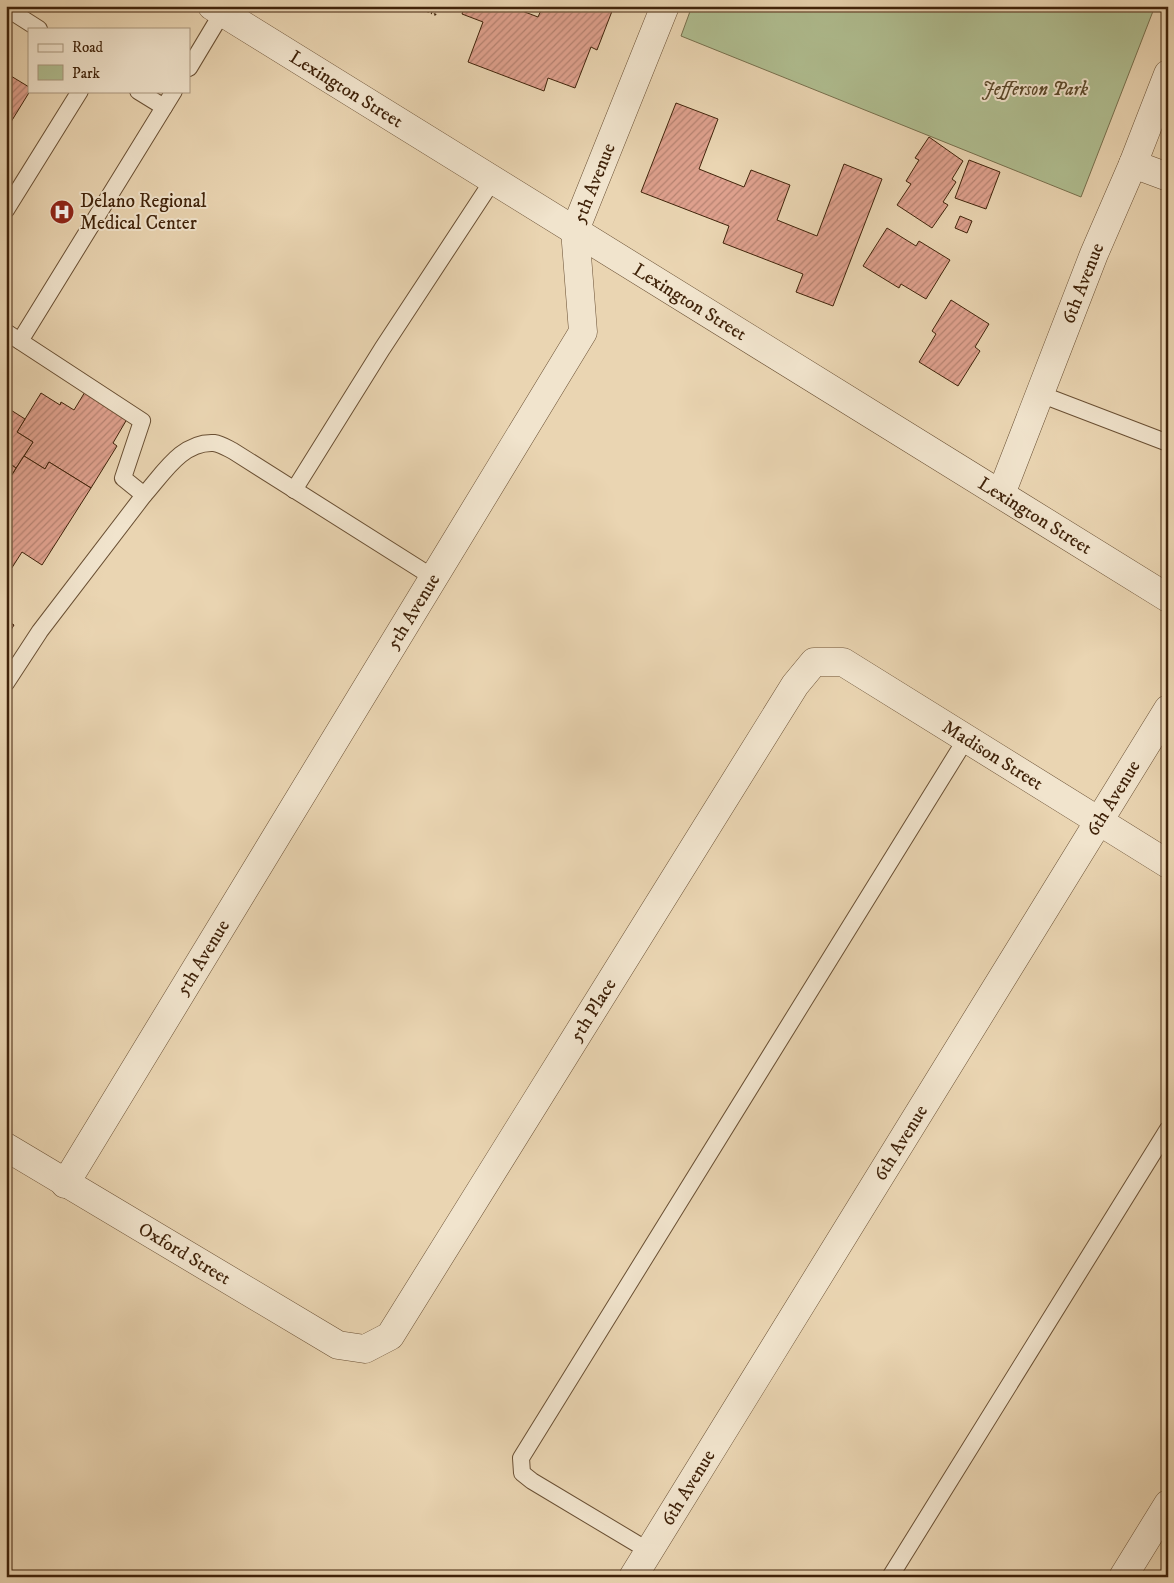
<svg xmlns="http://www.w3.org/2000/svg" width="1174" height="1583" viewBox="0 0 1174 1583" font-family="'IM FELL DW Pica',serif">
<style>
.park{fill:#b0be91;stroke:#78704e}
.building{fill:url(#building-hatch);stroke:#40230a}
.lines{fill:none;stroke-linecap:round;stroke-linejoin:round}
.lane-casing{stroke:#6a5034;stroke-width:18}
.street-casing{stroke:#6a5034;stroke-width:29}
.path{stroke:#40230a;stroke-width:3;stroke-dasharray:1 2.5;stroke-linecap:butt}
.lane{stroke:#f1e4cd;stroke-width:16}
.street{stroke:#f1e4cd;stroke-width:28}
.labels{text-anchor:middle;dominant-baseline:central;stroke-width:4;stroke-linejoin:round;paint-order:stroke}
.street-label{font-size:19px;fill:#40230a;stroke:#f1e4cd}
.park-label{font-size:19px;font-style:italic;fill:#5c4a2c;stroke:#f1e4cd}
.poi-label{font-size:19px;fill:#40230a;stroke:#f1e4cd;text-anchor:start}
</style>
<defs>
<pattern id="building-hatch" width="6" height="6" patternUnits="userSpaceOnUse" patternTransform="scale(1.25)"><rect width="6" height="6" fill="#dfa18e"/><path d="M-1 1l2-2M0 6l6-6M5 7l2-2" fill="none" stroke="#b68372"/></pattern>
</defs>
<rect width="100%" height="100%" fill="#ead5b2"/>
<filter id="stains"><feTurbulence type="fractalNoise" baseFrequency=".004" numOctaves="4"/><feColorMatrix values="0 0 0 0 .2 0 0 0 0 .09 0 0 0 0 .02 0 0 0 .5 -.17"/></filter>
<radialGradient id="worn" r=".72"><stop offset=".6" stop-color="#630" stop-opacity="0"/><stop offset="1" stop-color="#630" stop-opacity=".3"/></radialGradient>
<polygon class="park" points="692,6 1155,6 1081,197 681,36"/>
<g class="building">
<polygon points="465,6 518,6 517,9 538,17 543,6 614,6 597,50 591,47 575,88 548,78 544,91 468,62 483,22 462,14"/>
<polygon points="6,73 29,87 29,91 30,91 6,130"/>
<polygon points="676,103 718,119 699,169 744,187 751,170 790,185 777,220 817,236 844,164 882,179 833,306 796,292 803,274 723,243 729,226 641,192"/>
<polygon points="929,137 963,161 952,179 956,182 943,202 948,205 932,228 897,205 911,184 906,181 919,160 915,158"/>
<polygon points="969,160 1000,172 986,209 955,198"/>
<polygon points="960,216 972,221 967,233 955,228"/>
<polygon points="887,228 916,246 919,241 950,260 926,299 901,284 899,288 863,266"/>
<polygon points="951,300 989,324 975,347 980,351 958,386 919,362 936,334 932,331"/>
<polygon points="88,387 130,414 113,443 117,446 91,488 49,462 45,469 24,456 33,442 17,432 41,393 60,405 61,402 74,410"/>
<polygon points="6,407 25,419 17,432 33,442 16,468 6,461"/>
<polygon points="24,456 45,469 49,462 91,488 42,565 22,552 6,577 6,484"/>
<polygon points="6,461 16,468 6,484"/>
<polygon points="6,620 14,625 6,638"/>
</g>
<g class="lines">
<defs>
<g id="lane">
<polyline points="6,8 39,29"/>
<polyline points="189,68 222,13"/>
<polyline points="138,91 164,107"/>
<polyline points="6,210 80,91"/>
<path d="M6,332L142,421L123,478L144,495C163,474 182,441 214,443C221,444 227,448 233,451L434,578"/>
<polyline points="20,341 174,91"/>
<polyline points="1040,394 1168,443"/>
<polyline points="294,490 382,349 493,180"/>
<polyline points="6,683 40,631 144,495"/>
<polyline points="649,1551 532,1481 522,1473 521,1458 966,739"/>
<polyline points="890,1577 1168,1129"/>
</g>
<g id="street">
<path id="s1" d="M212,6L1168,598"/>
<polyline points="1133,164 1168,177"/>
<path id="s2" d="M1001,494L1094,254L1133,164L1168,74"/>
<path id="s3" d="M6,1147L338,1345L365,1349L390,1336L795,685L814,662H843L1168,864"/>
<path id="s4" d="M65,1184L583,332L575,230L665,6"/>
<path id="s5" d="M633,1577L1168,709"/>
<polyline points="1123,1577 1168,1504"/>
</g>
</defs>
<use href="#lane" class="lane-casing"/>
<use href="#street" class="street-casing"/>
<polyline class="path" points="415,6 435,14 438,6"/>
<use href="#lane" class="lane"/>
<use href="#street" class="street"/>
</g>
<defs>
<symbol id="hospital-disc" viewBox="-11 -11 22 22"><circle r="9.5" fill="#8f2418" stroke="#f1e4cd"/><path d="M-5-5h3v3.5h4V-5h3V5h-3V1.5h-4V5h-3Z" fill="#fff"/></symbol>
</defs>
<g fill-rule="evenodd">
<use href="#hospital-disc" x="48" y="198" width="28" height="28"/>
</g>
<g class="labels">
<g class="street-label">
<text stroke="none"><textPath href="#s1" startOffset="158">Lexington Street</textPath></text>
<text stroke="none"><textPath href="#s4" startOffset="1150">5th Avenue</textPath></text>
<text stroke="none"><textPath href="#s2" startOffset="226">6th Avenue</textPath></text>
<text stroke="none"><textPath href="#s1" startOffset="562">Lexington Street</textPath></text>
<text stroke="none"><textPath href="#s1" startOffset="968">Lexington Street</textPath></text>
<text stroke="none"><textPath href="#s4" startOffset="670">5th Avenue</textPath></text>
<text stroke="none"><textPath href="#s3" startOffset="1444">Madison Street</textPath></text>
<text stroke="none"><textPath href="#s5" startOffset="915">6th Avenue</textPath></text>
<text stroke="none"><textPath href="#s4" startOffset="265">5th Avenue</textPath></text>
<text stroke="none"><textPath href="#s3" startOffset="826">5th Place</textPath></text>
<text stroke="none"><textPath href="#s5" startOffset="510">6th Avenue</textPath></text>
<text stroke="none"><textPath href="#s3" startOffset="208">Oxford Street</textPath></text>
<text stroke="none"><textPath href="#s5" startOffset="105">6th Avenue</textPath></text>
</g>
<g class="park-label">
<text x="1035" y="89">Jefferson Park</text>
</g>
<g class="poi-label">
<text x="80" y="201">Delano Regional<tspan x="80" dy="22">Medical Center</tspan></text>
</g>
</g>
<rect width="1174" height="1583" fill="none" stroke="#ead5b2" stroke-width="25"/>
<rect x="8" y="8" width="1159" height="1568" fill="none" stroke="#40230a" stroke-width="2.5"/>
<rect x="12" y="12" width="1149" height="1558" fill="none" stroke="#40230a"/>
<rect x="28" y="28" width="162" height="65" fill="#f1e4cd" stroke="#aa977f"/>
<rect x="38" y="44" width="25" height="8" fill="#f1e4cd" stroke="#aa977f"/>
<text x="72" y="52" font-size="15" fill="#40230a">Road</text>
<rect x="38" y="65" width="25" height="15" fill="#b0be91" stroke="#aa977f"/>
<text x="72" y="78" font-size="15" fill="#40230a">Park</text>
<rect width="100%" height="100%" filter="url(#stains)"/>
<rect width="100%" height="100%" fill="url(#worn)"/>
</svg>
